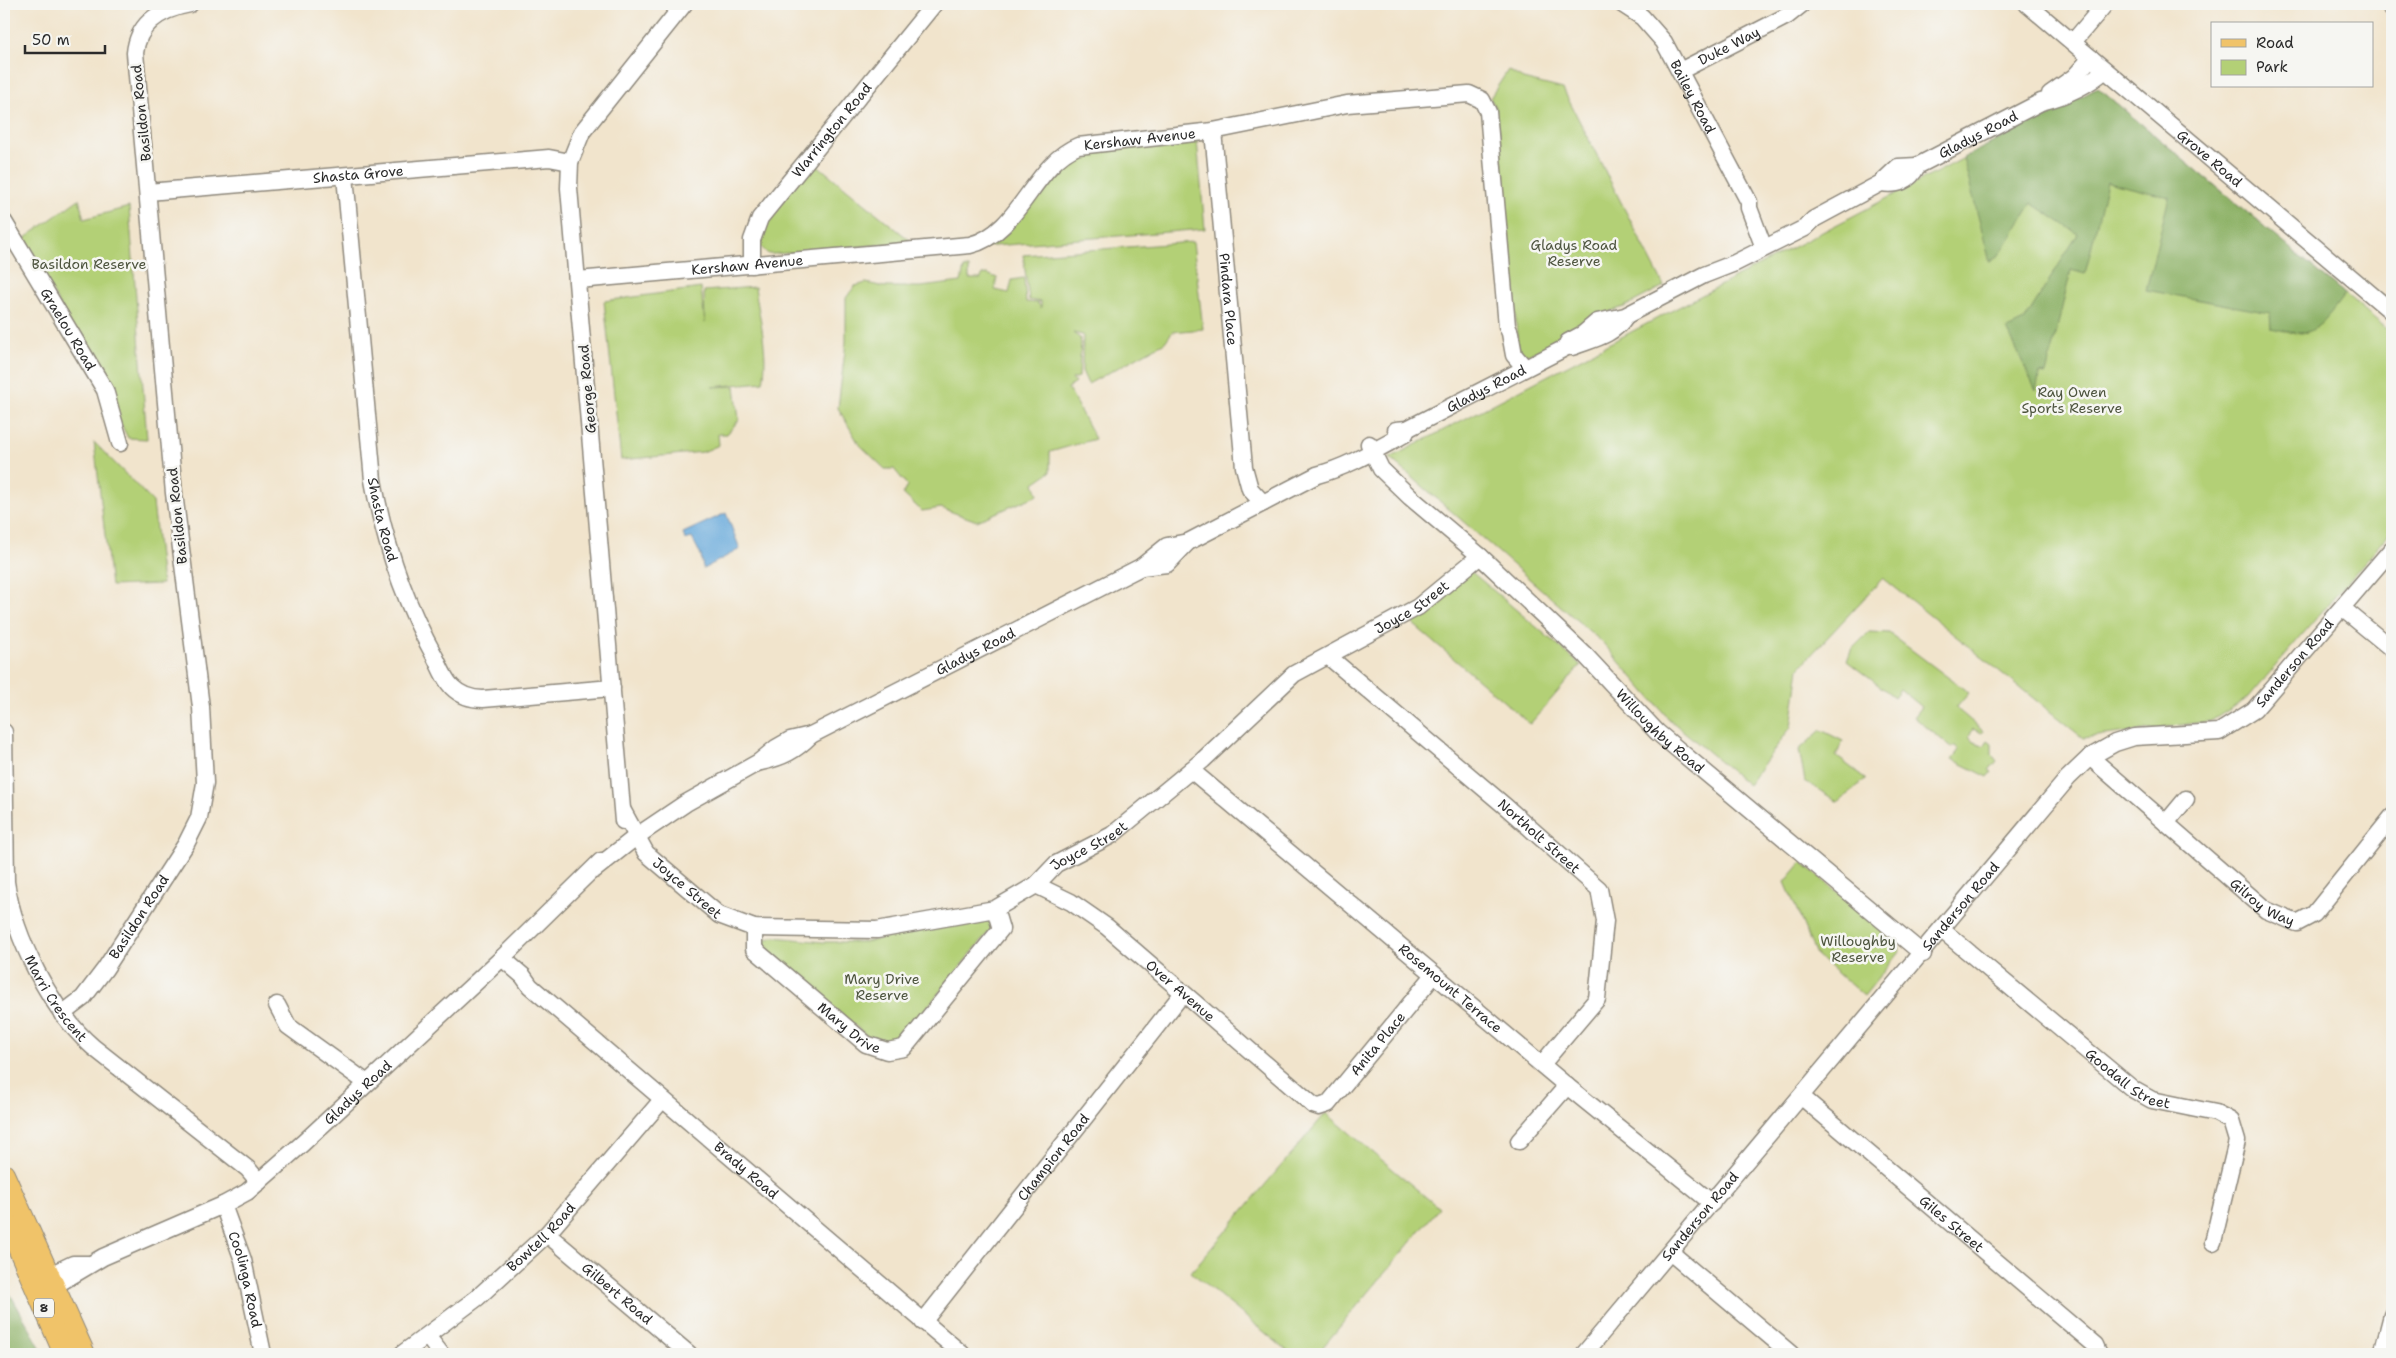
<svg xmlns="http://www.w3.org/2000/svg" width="2396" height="1358" viewBox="0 0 2396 1358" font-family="'Shantell Sans',sans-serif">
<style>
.green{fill:#b3d076;stroke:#6f7e50}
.forest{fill:#8eb267;stroke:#5c6e49}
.water{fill:#66a9db;stroke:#486a83}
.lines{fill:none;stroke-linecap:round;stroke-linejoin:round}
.minor-casing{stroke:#8e887c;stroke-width:19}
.major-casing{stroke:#8e887c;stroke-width:22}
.minor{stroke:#fff;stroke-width:16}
.major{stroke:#f0c369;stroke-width:20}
.labels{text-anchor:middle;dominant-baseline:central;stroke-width:5;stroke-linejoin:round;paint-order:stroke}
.shield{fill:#f6f6f2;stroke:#686867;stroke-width:1}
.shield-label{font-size:12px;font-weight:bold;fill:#2b2b2b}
.street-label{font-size:14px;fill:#2b2b2b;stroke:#f6f6f2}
.park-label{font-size:14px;fill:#4d543e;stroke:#f6f6f2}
</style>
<rect width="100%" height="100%" fill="#f6f6f2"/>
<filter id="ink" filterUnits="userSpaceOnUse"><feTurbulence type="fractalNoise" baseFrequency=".02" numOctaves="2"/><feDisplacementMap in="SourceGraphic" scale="10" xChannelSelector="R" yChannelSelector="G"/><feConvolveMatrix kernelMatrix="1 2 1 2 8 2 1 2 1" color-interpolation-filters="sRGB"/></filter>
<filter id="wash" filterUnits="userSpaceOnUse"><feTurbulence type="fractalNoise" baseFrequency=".0096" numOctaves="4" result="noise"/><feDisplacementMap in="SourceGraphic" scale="20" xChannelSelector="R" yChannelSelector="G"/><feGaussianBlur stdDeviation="1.12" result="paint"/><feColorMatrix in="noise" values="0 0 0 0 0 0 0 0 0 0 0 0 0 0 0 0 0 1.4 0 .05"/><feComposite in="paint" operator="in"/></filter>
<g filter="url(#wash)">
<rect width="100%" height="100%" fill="#f1e4cc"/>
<g class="green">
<polygon points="1508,70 1523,79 1563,89 1664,286 1624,307 1611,311 1581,329 1528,355 1520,351 1518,346 1499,130 1495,107 1490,98"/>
<polygon points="2098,88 2392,333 2392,530 2248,698 2211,721 2083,738 1883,578 1799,668 1791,727 1748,785 1669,719 1603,643 1390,458"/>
<polygon points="1197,140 1205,229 981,247 1068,150"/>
<polygon points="811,160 912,242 775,254 768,254 761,247 758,248 759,231"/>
<polygon points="79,199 84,219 129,207 147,439 128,438 25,238"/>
<polygon points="1193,242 1203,329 1172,332 1165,342 1088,384 1082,371 1083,335 1073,333 1080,338 1081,343 1079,377 1072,379 1075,383 1068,388 1095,439 1050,452 1050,472 1034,483 1038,495 977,521 941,508 922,511 903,494 907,485 894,469 885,469 859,444 838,408 846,342 846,298 855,286 866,283 885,287 921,287 961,282 964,268 969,268 969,279 981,279 982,275 987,274 997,278 995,290 1009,293 1012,280 1024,278 1026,302 1038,303 1041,308 1041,302 1029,300 1023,255"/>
<path d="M755,287C759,317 769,352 763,382L712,387L735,386L739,420L727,434H718L719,445L703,452L621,460L604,301L701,288L705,323L704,291Z"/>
<polygon points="94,442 153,502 162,584 111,586"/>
<polygon points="1467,568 1581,665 1530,724 1412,623 1430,610"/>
<polygon points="1869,632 1889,633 1969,693 1956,708 1983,731 1982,733 1973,729 1969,737 1972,741 1984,746 1988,740 1992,743 1992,755 1997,761 1989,770 1992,772 1988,777 1952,759 1959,750 1954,746 1952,748 1914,717 1922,707 1900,689 1894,697 1847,661 1851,650"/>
<polygon points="1821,730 1843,741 1836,756 1866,779 1838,802 1805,781 1799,750"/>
<polygon points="1802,862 1898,943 1900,951 1864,996 1816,955 1785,882"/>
<polygon points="980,919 988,919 993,922 993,927 900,1040 891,1044 873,1041 762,948 761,941 774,937 823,942 865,942"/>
<polygon points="1326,1113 1439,1208 1317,1354 1291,1354 1191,1272"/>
</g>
<g class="forest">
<path d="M2098,88L2345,294C2336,305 2324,325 2310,331C2299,336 2282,330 2271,328L2270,313L2146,290L2169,197L2107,182L2085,274L2071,270L2046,374L2040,373L2036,391L2007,329L2024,321L2078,234L2032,203L2000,254L1990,262L1963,158Z"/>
<polygon points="4,1283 44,1354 4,1354"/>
</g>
<polygon class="water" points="726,513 740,549 703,569 701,555 692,538 685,540 683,533"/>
</g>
<g filter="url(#ink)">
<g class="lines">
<defs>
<g id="minor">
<path id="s1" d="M1622,4L1642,17L1664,42L1749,202V208L1764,248"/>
<path id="s2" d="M2027,4L2392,312"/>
<polyline points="2389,4 2392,9"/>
<polyline points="2073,42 2105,4"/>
<path id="s3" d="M1680,71L1787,16L1802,4"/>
<polyline points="2050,94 2074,77 2091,58"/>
<path id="s4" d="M1213,131L1244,467L1250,489L1263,503"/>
<path id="s5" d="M345,176L373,480C384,541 405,603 435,657C440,667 444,679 452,687C461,696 471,699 483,699L612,688"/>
<path id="s6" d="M1881,183C1897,186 1910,181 1917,166L2041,102C2065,96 2086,87 2105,70"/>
<path id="s7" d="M148,192L549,158L570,162"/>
<path id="s8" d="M4,222L105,390L120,443"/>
<path id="s9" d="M752,265V240L760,218L934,4"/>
<path id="s10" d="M578,280L970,245C1020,233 1033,164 1078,146L1213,131L1347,104L1469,94L1482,100L1488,112L1507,326L1510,333L1514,355L1525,368"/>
<path d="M1572,347C1591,339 1612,337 1625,317"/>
<path id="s11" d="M1396,430L1407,429L1565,348L1568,342L1583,334L1597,322L1625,316L1704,275L1735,263L1805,228L1814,219L1881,183L1898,167L1917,166"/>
<path id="s12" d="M1369,444L1381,469L1410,497L1480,556L1585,655L1657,732L1923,954"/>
<polyline points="1141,567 1167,564 1188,542"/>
<polyline points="2342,608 2392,649"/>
<path id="s13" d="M1329,657L1505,806L1599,889L1605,921L1597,999L1542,1064"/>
<path id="s14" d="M4,732L6,882C14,937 51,1011 93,1047L248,1169L259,1182"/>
<path id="s15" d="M2090,757L2266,910L2297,923L2314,914L2392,817"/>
<path d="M761,762C783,757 795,751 811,735"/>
<path id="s16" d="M1191,770L1567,1086L1712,1203"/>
<path id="s17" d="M623,811L646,853L719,915L754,928L877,930L995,909L1036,885L1056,864L1112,835L1203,760L1294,674L1418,607L1480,556"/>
<polyline points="623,821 569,188 570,162 582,132 684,4"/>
<polyline points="2166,823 2186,799"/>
<path id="s18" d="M594,870L637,836L686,803L759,762L776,748L790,740L811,735L1141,567L1167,546L1188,542L1317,475C1348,467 1377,449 1405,434L1407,429"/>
<path id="s19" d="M1036,885L1071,902L1107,927L1313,1105L1319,1107L1328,1104L1434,975"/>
<path id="s20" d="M754,928V949L866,1044L887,1051L904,1048L1001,929L995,909"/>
<path id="s21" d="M1942,930L2134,1090L2152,1100L2216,1113L2231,1121L2237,1141L2213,1242"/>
<path id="s22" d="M502,958L523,976L530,986L962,1354"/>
<polyline points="277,1005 288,1026 367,1083"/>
<path id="s23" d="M62,1014L83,998L105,969L186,844L199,818L205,783L201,707L174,493L135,53C138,22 162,9 190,4"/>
<path id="s24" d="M1802,1097L2095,1345L2099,1354"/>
<polyline points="1519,1141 1567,1086"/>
<path id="s25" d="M223,1205L243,1260L263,1354"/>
<path id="s26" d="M547,1234L689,1354"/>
<polyline points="1670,1252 1791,1354"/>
<path id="s27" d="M88,1264H73L56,1272L54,1281L61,1282L103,1257L223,1205L247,1192L303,1143L502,958L601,861"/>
<path id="s28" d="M923,1322L1183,993"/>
<polyline points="427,1336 441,1354"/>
<path id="s29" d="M402,1354L477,1298L547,1234L662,1100"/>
<path id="s30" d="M1584,1354L2068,778L2090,757L2115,743L2134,737L2219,732L2254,710L2392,549"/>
<polyline points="2382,1354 2392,1315"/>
</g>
<g id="major">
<polyline points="4,1174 85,1354"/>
<polyline points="4,1216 64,1354"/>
</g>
</defs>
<use href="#minor" class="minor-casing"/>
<use href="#major" class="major-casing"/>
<use href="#minor" class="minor"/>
<use href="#major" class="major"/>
</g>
</g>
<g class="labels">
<rect class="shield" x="34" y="1298.5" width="20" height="19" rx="4"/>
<g class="shield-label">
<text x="44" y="1308">8</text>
</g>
<g class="street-label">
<text stroke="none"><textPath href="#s3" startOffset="55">Duke Way</textPath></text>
<text stroke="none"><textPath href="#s1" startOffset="119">Bailey Road</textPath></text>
<text transform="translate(141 113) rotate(-96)">Basildon Road</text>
<text stroke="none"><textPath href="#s9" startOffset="162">Warrington Road</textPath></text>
<text stroke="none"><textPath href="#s6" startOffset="112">Gladys Road</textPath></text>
<text stroke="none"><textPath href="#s10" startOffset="605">Kershaw Avenue</textPath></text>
<text stroke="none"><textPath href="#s2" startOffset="239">Grove Road</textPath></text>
<text stroke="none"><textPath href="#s7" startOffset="211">Shasta Grove</textPath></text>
<text stroke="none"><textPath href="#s10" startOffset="170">Kershaw Avenue</textPath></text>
<text stroke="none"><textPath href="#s4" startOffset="169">Pindara Place</textPath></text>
<text stroke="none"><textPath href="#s8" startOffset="125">Graelou Road</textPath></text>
<text stroke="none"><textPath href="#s11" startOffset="100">Gladys Road</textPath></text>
<text transform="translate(587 389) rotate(-95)">George Road</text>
<text transform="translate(177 516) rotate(-96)">Basildon Road</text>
<text stroke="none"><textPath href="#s5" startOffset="346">Shasta Road</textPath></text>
<text stroke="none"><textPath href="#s17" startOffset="942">Joyce Street</textPath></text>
<text stroke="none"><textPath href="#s18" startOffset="442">Gladys Road</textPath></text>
<text stroke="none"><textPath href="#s30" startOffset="1020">Sanderson Road</textPath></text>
<text stroke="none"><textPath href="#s12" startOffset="411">Willoughby Road</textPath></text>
<text stroke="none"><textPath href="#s13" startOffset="276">Northolt Street</textPath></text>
<text stroke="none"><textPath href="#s17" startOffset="538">Joyce Street</textPath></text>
<text stroke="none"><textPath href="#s17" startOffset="102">Joyce Street</textPath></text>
<text stroke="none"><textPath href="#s15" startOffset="226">Gilroy Way</textPath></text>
<text stroke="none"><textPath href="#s30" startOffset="585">Sanderson Road</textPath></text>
<text stroke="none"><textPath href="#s23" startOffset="125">Basildon Road</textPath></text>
<text stroke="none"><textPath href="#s16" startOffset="339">Rosemount Terrace</textPath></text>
<text stroke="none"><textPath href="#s19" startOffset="180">Over Avenue</textPath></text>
<text stroke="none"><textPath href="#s14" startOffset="278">Marri Crescent</textPath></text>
<text stroke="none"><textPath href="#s20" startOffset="145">Mary Drive</textPath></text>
<text stroke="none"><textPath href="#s19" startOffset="449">Anita Place</textPath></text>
<text stroke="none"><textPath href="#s21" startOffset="239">Goodall Street</textPath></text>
<text stroke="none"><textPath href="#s27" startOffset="406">Gladys Road</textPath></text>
<text stroke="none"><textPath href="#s28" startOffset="210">Champion Road</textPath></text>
<text stroke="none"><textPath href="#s22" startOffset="324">Brady Road</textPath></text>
<text stroke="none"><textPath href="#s30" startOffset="180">Sanderson Road</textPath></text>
<text stroke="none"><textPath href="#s24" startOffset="196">Giles Street</textPath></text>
<text stroke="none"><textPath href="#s29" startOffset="182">Bowtell Road</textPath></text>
<text stroke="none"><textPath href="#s25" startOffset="78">Coolinga Road</textPath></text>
<text stroke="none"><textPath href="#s26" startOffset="92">Gilbert Road</textPath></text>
</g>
<g class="park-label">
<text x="1574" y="245">Gladys Road<tspan x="1574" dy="16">Reserve</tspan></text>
<text x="89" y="264">Basildon Reserve</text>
<text x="2072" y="392">Ray Owen<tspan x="2072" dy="16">Sports Reserve</tspan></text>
<text x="1858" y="941">Willoughby<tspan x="1858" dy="16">Reserve</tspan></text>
<text x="882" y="979">Mary Drive<tspan x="882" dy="16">Reserve</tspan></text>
</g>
</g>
<rect width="2396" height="1358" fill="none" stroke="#f6f6f2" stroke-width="20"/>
<rect x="2211" y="22" width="162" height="65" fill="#f6f6f2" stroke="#a5a5a2"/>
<rect x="2221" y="39" width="25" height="8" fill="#f0c369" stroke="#a5a5a2"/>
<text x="2256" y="48" font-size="15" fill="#2b2b2b">Road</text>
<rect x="2221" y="60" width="25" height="15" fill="#b3d076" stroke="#a5a5a2"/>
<text x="2256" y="72" font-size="15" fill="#2b2b2b">Park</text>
<path d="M25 45v8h80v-8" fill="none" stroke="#2b2b2b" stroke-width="2.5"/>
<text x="32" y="45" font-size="15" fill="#2b2b2b" stroke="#f6f6f2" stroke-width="4" paint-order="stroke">50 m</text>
</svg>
